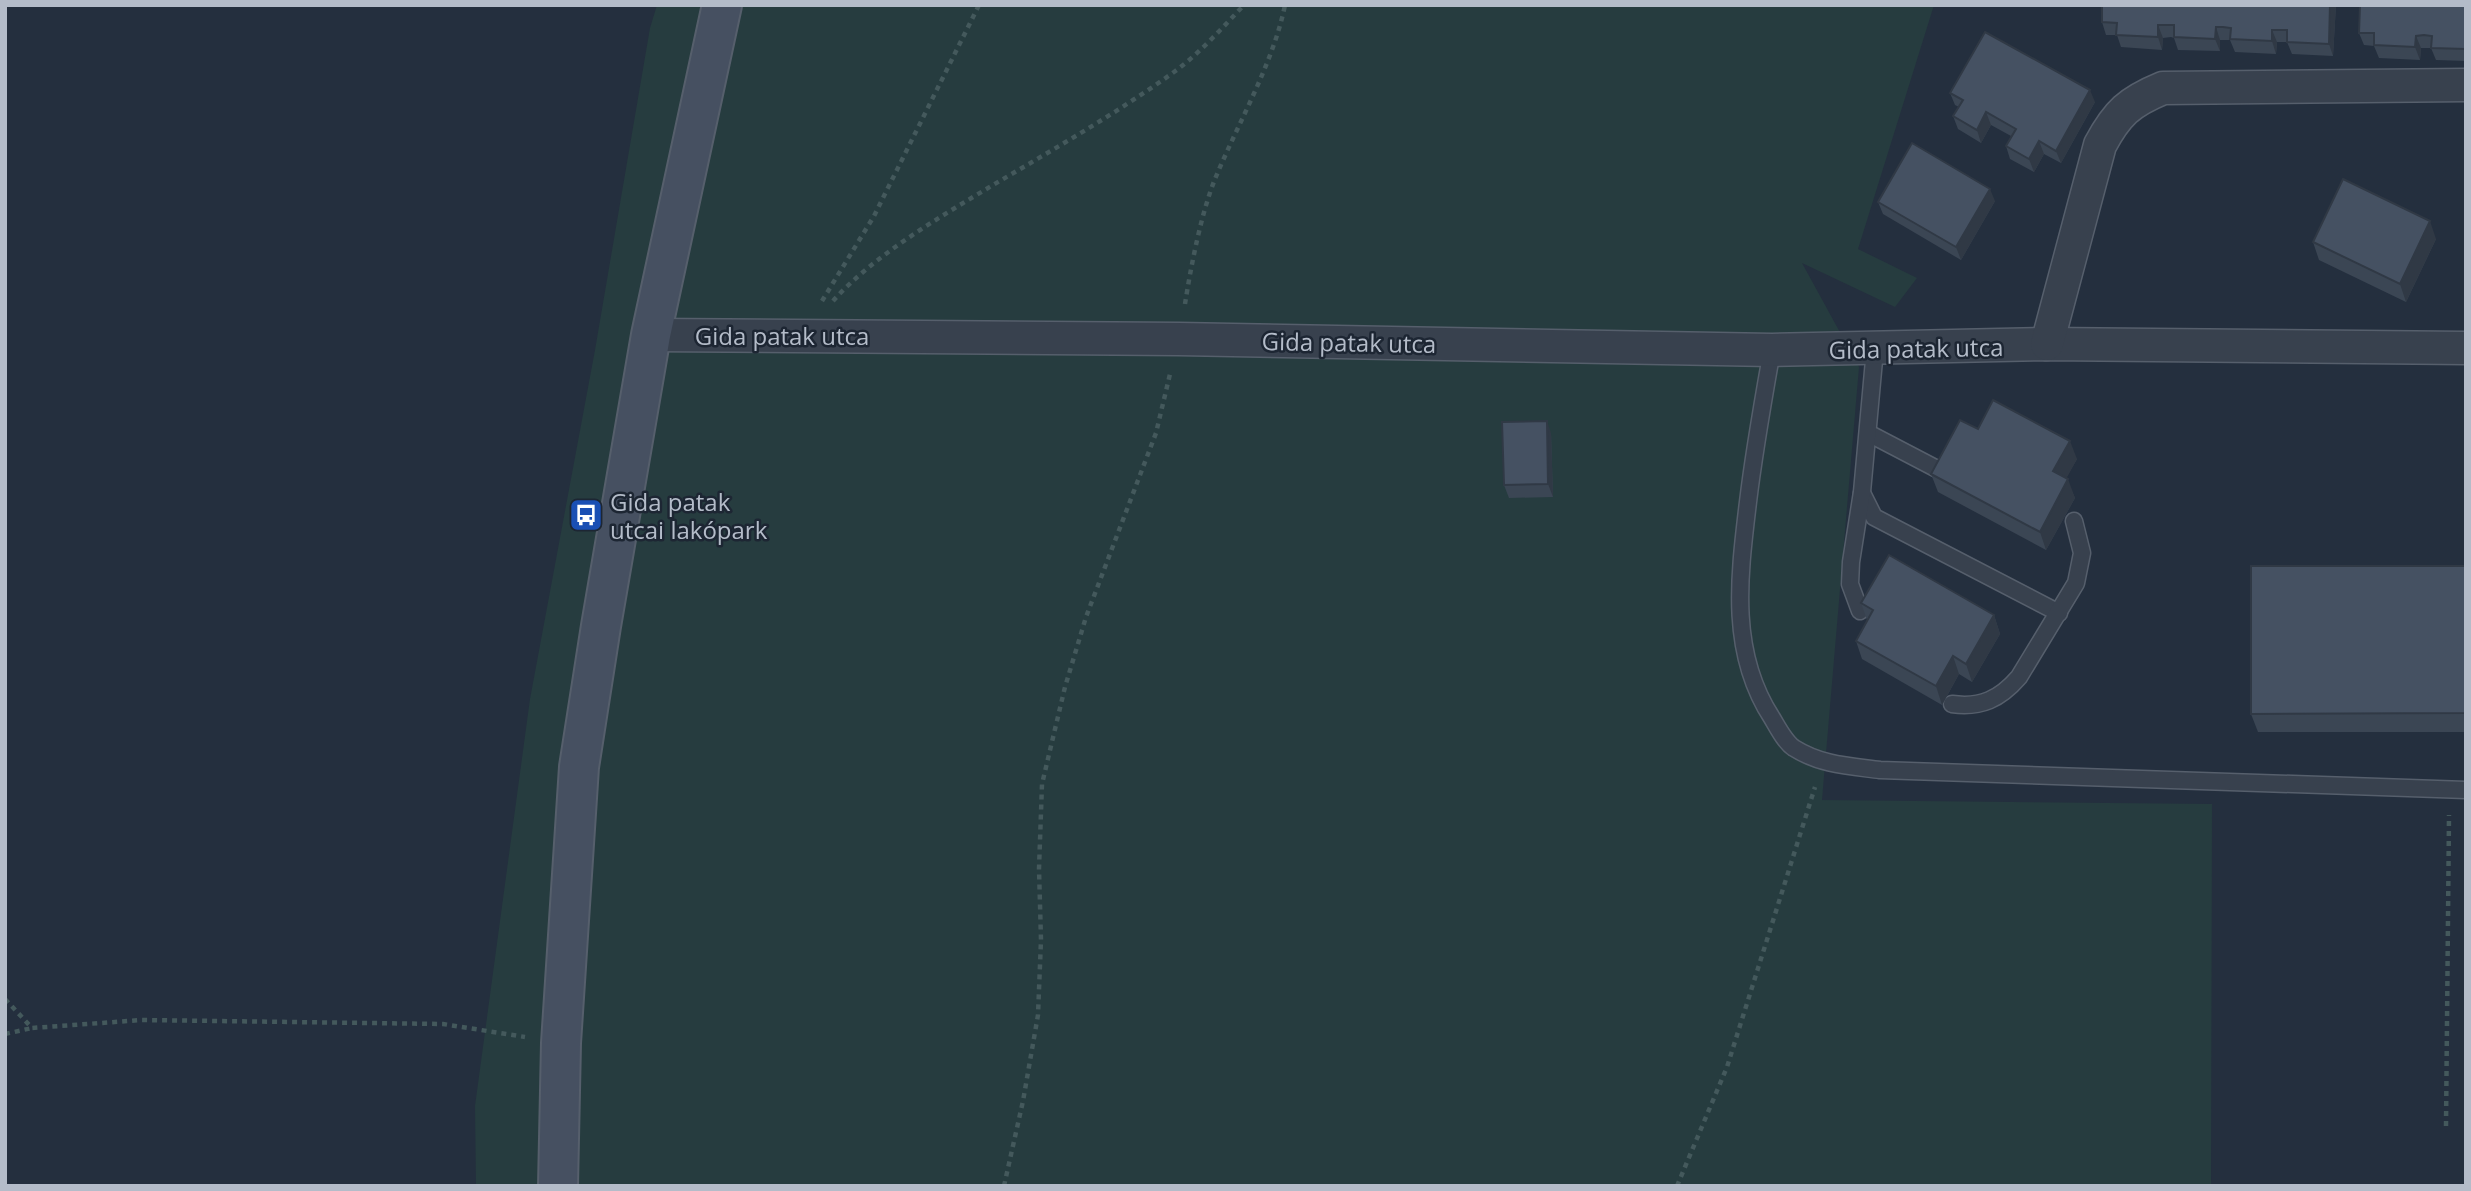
<svg xmlns="http://www.w3.org/2000/svg" width="2471" height="1191" viewBox="0 0 2471 1191" font-family="'Open Sans',sans-serif">
<style>
.green{fill:#263c3f}
.lines{fill:none;stroke-linecap:round;stroke-linejoin:round}
.service-casing{stroke:#565f6c;stroke-width:19}
.minor-casing{stroke:#565f6c;stroke-width:35}
.secondary-casing{stroke:#565f6c;stroke-width:42}
.path{stroke:#44595c;stroke-width:4.5;stroke-dasharray:5 5;stroke-linecap:butt}
.service{stroke:#38414e;stroke-width:16}
.minor{stroke:#38414e;stroke-width:32}
.secondary{stroke:#465061;stroke-width:38}
.wall{fill:#3b4654}
.shaded-wall{fill:#303945}
.building{fill:#455162;stroke:#303945;stroke-width:2}
.labels{text-anchor:middle;dominant-baseline:central;stroke-width:5;stroke-linejoin:round;paint-order:stroke}
.street-label{font-size:24px;fill:#b4bcc9;stroke:#1d2633}
.poi-label{font-size:24px;fill:#b4bcc9;stroke:#1d2633;text-anchor:start}
</style>
<rect width="100%" height="100%" fill="#242f3e"/>
<polygon class="green" points="657,5 1934,5 1858,249 1917,278 1895,307 1802,263 1859,367 1822,800 2212,804 2211,1186 476,1186 475,1106 530,699 595,350 650,28"/>
<g class="lines">
<defs>
<g id="service">
<path d="M1772,350C1763,401 1754,451 1748,502C1739,577 1729,652 1772,718C1778,728 1785,742 1794,748C1821,765 1849,766 1880,770L2466,790"/>
<polyline points="1868,433 1937,469"/>
<polyline points="1862,493 1874,517 2059,613"/>
<polyline points="1860,611 1850,584 1851,562 1862,492 1875,349"/>
<path d="M1952,704C1981,708 2000,699 2019,677L2076,583L2082,553L2074,521"/>
</g>
<g id="minor">
<polyline points="651,335 1179,339 1772,350 2047,344 2466,348"/>
<path d="M2047,344L2100,145C2117,113 2129,102 2163,88L2466,85"/>
</g>
<polyline id="secondary" points="558,1186 561,1043 579,767 601,626 651,335 722,5"/>
</defs>
<use href="#service" class="service-casing"/>
<use href="#minor" class="minor-casing"/>
<use href="#secondary" class="secondary-casing"/>
<g class="path">
<polyline points="822,301 874,216 979,5"/>
<path d="M833,301C874,255 940,217 993,185C1054,149 1117,113 1174,72C1200,53 1222,28 1244,5"/>
<path d="M1185,304C1191,266 1201,214 1215,179C1238,123 1273,64 1285,5"/>
<polyline points="5,999 32,1028 142,1020 443,1024 525,1037"/>
<polyline points="5,1034 32,1028"/>
<polyline points="2446,1126 2449,815"/>
<polyline points="1004,1186 1023,1101 1038,1015 1041,940 1039,869 1042,784 1065,687 1086,617 1156,433 1170,374"/>
<polyline points="1677,1186 1727,1067 1815,787"/>
</g>
<use href="#service" class="service"/>
<use href="#minor" class="minor"/>
<use href="#secondary" class="secondary"/>
</g>
<g class="wall">
<polygon points="2102,5 2336,5 2333,56 2292,54 2287,42 2277,42 2276,54 2235,52 2230,40 2220,40 2220,51 2178,50 2174,38 2171,37 2163,38 2162,50 2121,47 2117,35 2106,35 2102,22"/>
<polygon points="2466,5 2466,61 2436,60 2431,48 2421,48 2420,60 2379,58 2374,46 2364,45 2359,33"/>
<polygon points="1950,93 2095,102 2061,163 2044,154 2034,172 2010,159 2006,146 2011,136 1991,125 1981,143 1958,129 1953,116 1959,107 1955,105"/>
<polygon points="1995,201 1961,260 1883,214 1878,202"/>
<polygon points="2436,239 2406,302 2319,260 2313,242"/>
<polygon points="1978,429 2077,459 2066,478 2075,498 2046,550 1938,492 1931,474"/>
<polygon points="1551,433 1553,497 1509,498 1504,485"/>
<polygon points="2466,566 2466,732 2258,732 2251,714"/>
<polygon points="1861,603 1994,615 2000,634 1972,682 1959,674 1942,705 1862,659 1856,641 1867,620"/>
</g>
<g class="shaded-wall">
<polygon points="2330,5 2336,5 2333,56 2329,44"/>
<polygon points="2158,25 2163,38 2162,50 2158,37"/>
<polygon points="2216,27 2220,40 2220,51 2215,39"/>
<polygon points="2272,30 2277,42 2276,54 2272,41"/>
<polygon points="2416,36 2421,48 2420,60 2415,47"/>
<polygon points="2090,90 2095,102 2061,163 2056,151"/>
<polygon points="1986,112 1991,125 1981,143 1977,130"/>
<polygon points="2039,141 2044,154 2034,172 2029,159"/>
<polygon points="1990,189 1995,201 1961,260 1956,247"/>
<polygon points="2430,221 2436,239 2406,302 2400,284"/>
<polygon points="1547,421 1551,433 1553,497 1548,484"/>
<polygon points="2070,441 2077,459 2060,490 2053,471"/>
<polygon points="2068,479 2075,498 2046,550 2040,532"/>
<polygon points="1994,615 2000,634 1972,682 1966,664"/>
<polygon points="1953,656 1959,674 1942,705 1936,686"/>
</g>
<g class="building">
<polygon points="2102,5 2330,5 2329,44 2287,42 2287,30 2272,30 2272,41 2230,39 2231,28 2223,27 2216,27 2215,39 2174,37 2174,25 2158,25 2158,37 2116,35 2117,23 2102,22"/>
<polygon points="2360,5 2466,5 2466,49 2431,48 2432,36 2424,35 2416,36 2415,47 2374,45 2374,33 2359,33"/>
<polygon points="1985,32 2090,90 2056,151 2039,141 2029,159 2006,146 2016,129 1986,112 1977,130 1953,116 1963,100 1950,93"/>
<polygon points="1912,143 1990,189 1956,247 1878,202"/>
<polygon points="2343,179 2430,221 2400,284 2313,242"/>
<polygon points="1993,400 2070,441 2053,471 2068,479 2040,532 1931,474 1960,420 1978,429"/>
<polygon points="1547,421 1548,484 1504,485 1502,422"/>
<polygon points="1889,555 1994,615 1966,664 1953,656 1936,686 1856,641 1873,610 1861,603"/>
<polygon points="2251,566 2466,566 2466,713 2251,714"/>
</g>
<defs>
<symbol id="bus-square" viewBox="-11 -11 22 22"><rect x="-9" y="-9" width="18" height="18" rx="4" fill="#1a4fb4" stroke="#1d2633"/><path d="M-5-6H5V4H4V6H2V4H-2V6H-4V4H-5ZM-3.5-4V0h7V-4ZM-3.5 1.2v1.5H-2V1.2ZM2 1.2v1.5H3.5V1.2Z" fill="#fff"/></symbol>
</defs>
<g fill-rule="evenodd">
<use href="#bus-square" x="567" y="496" width="38" height="38"/>
</g>
<g class="labels">
<g class="street-label">
<text x="782" y="335">Gida patak utca</text>
<text transform="translate(1349 342) rotate(1)">Gida patak utca</text>
<text transform="translate(1916 348) rotate(-1)">Gida patak utca</text>
</g>
<g class="poi-label">
<text x="610" y="501">Gida patak<tspan x="610" dy="28">utcai lakópark</tspan></text>
</g>
</g>
<rect width="2471" height="1191" fill="none" stroke="#b4bcc9" stroke-width="14"/>
</svg>
